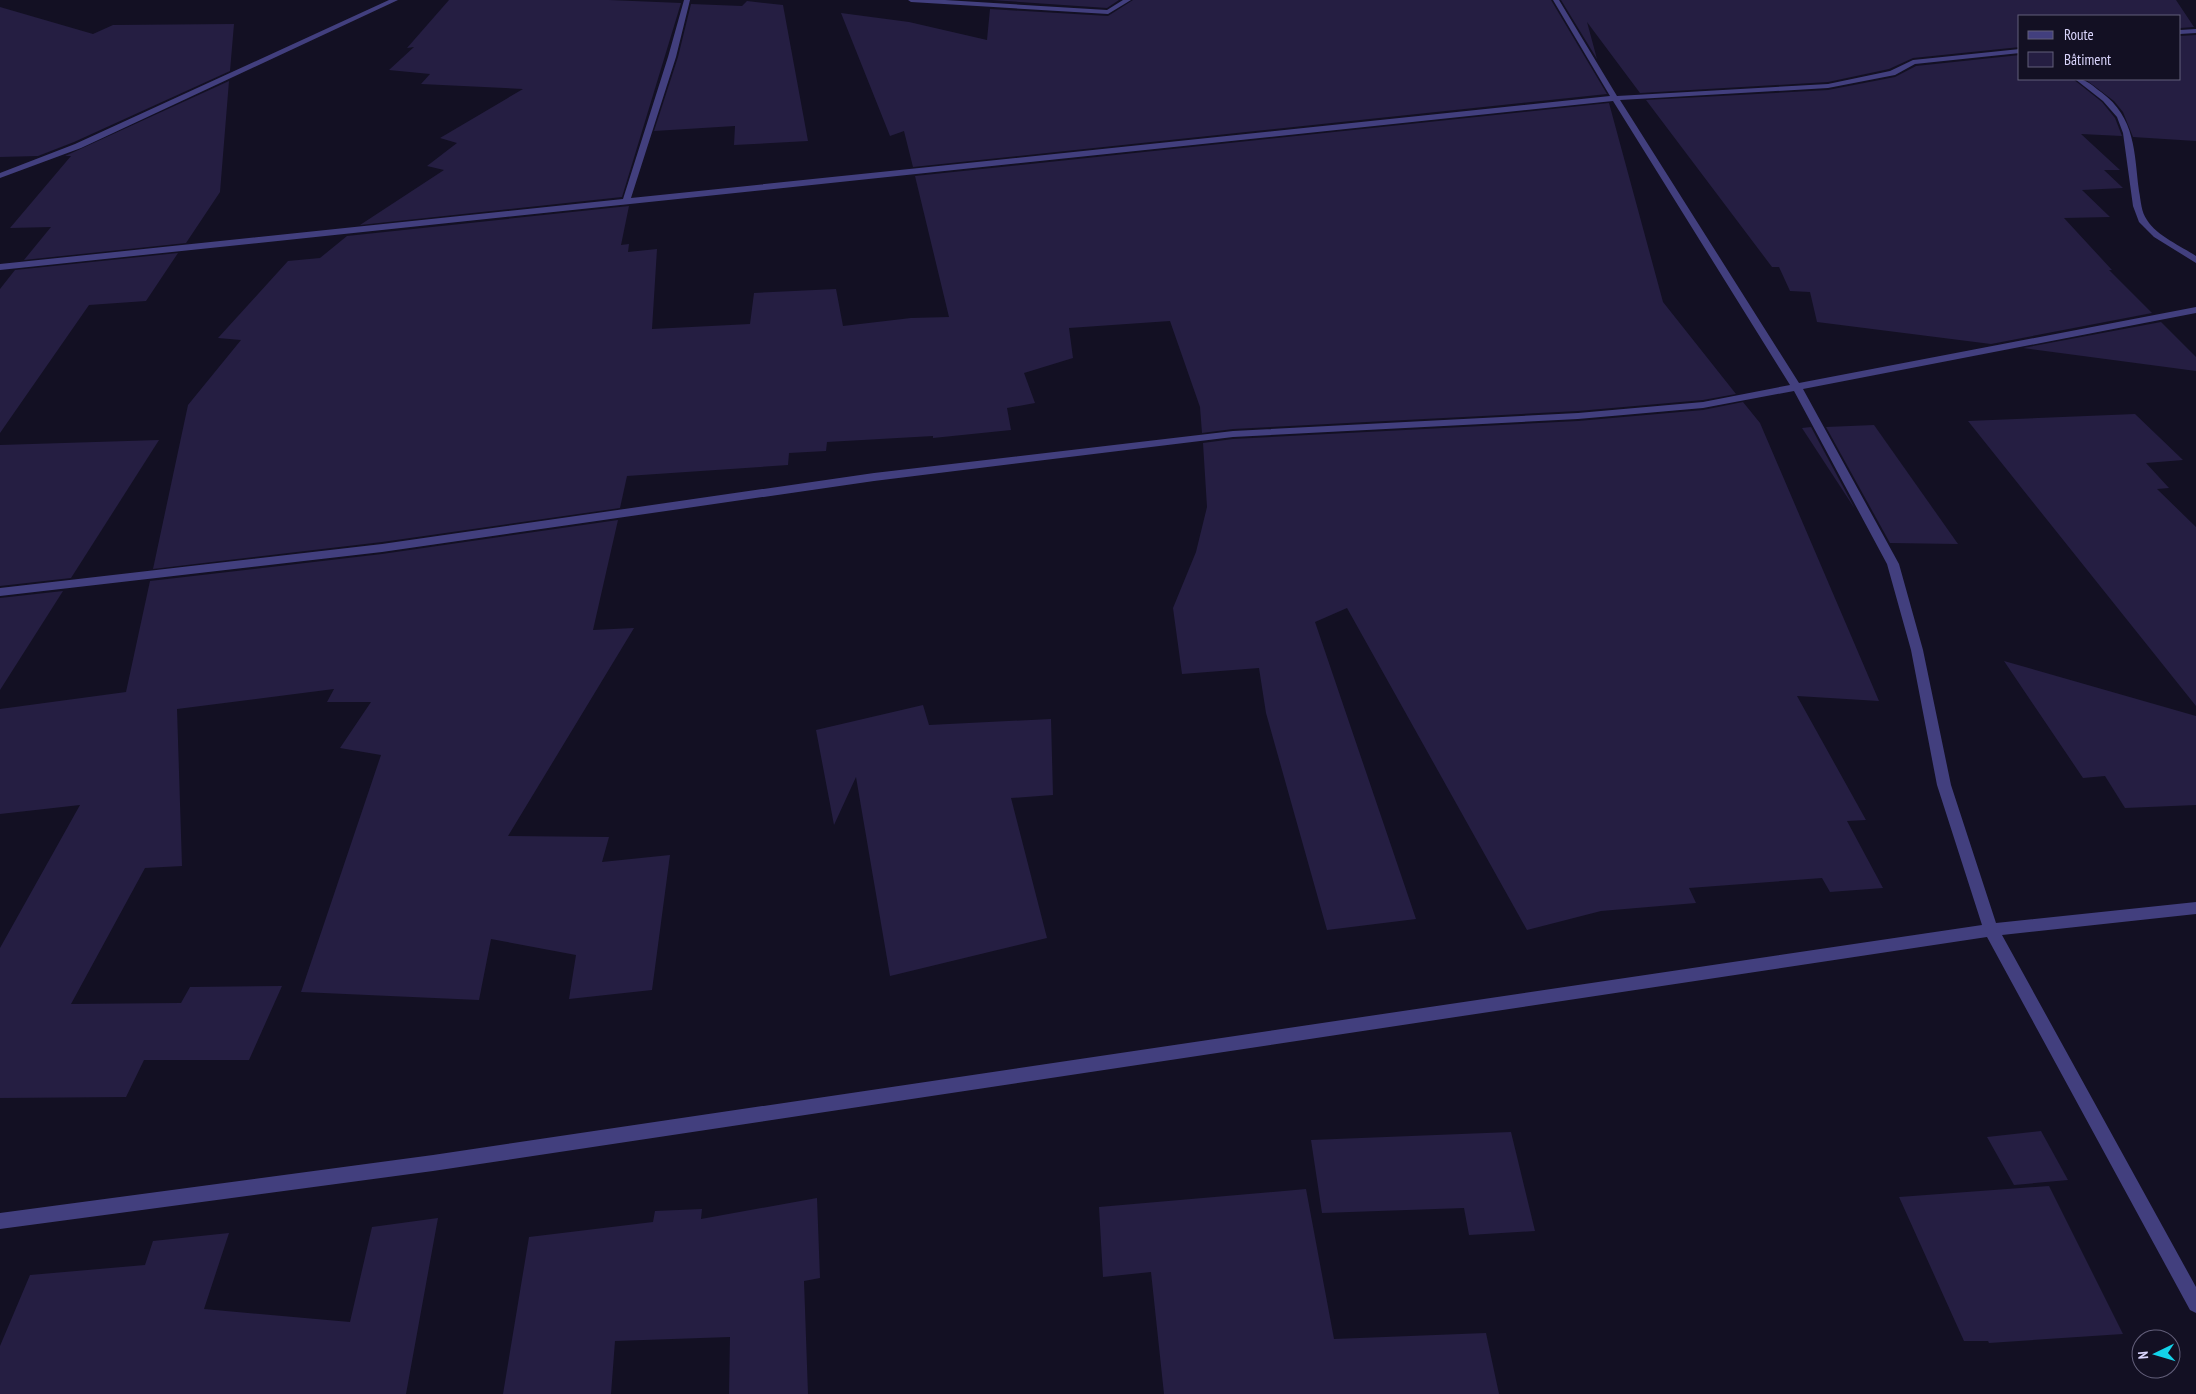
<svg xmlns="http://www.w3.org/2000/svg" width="2196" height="1394" viewBox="0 0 2196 1394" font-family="'PT Sans Narrow',sans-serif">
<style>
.building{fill:#251e42}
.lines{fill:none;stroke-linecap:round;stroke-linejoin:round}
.minor{fill:#423f7e;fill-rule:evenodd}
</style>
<rect width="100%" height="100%" fill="#131023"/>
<g class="building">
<polygon points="449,0 609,0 681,3 622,197 360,225 444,170 427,166 457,143 440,138 523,89 421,84 430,74 389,70 414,47 407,48"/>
<polygon points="991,0 1119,0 1107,8"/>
<polygon points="1133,0 1551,0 1607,94 913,167 904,131 890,136 841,13 909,22 987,40 990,9 1108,16"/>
<polygon points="1561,0 2176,0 2194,27 2180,28 2180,16 2020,16 2020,47 1913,58 1889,69 1828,82 1640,93 1587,22 1597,59"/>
<polygon points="747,1 783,5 808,141 734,145 735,126 654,131 678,57 691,4 742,6"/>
<polygon points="0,7 93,34 113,25 234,24 230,71 74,142 38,156 0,157"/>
<polygon points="2196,35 2196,141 2133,137 2123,112 2114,101 2085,79 2180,79 2180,36"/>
<polygon points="2020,55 2020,79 2073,79 2102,102 2115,118 2122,136 2081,134 2120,170 2104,170 2123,188 2082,190 2110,217 2064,218 2112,270 2109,270 2152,313 1991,344 1817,322 1810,292 1790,291 1779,267 1772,267 1646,100 1828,90 1895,77 1916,66"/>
<polygon points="229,81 220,192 186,243 24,260 51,227 10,228 71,156 65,156"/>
<polygon points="1609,103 1663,302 1736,394 1703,400 1578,411 1233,429 1202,433 1200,407 1170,321 1069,328 1073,358 1024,373 1035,403 1007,408 1011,430 933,438 933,436 827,442 826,451 789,453 788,465 627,476 620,508 382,542 153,569 188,405 241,340 218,338 288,261 320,258 347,236 629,206 621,245 629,244 628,252 657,249 652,329 750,324 754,293 836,289 843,326 911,318 949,317 915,176"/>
<polygon points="178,253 146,301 89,305 0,433 0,289 15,270"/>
<polygon points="2161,322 2196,357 2196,371 2023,348"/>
<polygon points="1743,402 1760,423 1879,701 1797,696 1866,820 1847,821 1883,888 1830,892 1822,878 1689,888 1696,903 1601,911 1527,930 1347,608 1315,622 1416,919 1327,930 1266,713 1259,668 1182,674 1173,608 1196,552 1207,507 1203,443 1233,439 1578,421 1703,410"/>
<polygon points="2135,414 2183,460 2146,463 2169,488 2157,489 2196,527 2196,706 1968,421"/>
<polygon points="1874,425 1958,544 1890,543 1826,427"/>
<polygon points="1811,427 1855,509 1802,428"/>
<polygon points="159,440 71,578 0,586 0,445"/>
<polygon points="618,520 593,630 634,628 508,836 609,837 602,862 670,855 652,990 569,999 576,955 491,939 479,1000 301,992 381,755 340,748 371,702 327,702 334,689 177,709 182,866 145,868 71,1004 181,1003 190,987 282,986 249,1060 144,1060 126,1097 0,1098 0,948 80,805 0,814 0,709 126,692 150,581 382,554"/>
<polygon points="63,591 0,690 0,598"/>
<polygon points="2004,661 2196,716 2196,805 2125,808 2105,776 2083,778"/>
<polygon points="923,705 929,725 1051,719 1053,795 1011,798 1047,938 890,976 856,777 834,825 816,730"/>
<polygon points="2041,1131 2068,1180 2014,1185 1987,1137"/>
<polygon points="1511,1132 1535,1231 1469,1235 1464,1208 1322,1213 1311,1140"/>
<polygon points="2049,1186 2123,1334 1989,1343 1988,1341 1964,1341 1899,1197"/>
<polygon points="1306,1189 1334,1339 1486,1333 1499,1394 1164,1394 1151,1272 1103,1277 1099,1207"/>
<polygon points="817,1198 820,1278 804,1281 808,1394 729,1394 730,1337 615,1341 611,1394 503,1394 529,1237 653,1222 655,1211 702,1209 701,1219"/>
<polygon points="438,1218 406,1394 0,1394 0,1346 30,1275 145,1265 153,1241 229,1233 204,1309 350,1322 372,1227"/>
</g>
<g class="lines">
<g class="minor">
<polygon points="389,0 398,0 81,148 0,178 0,173 75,144"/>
<polygon points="684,0 690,0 676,57 631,198 1610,96 1553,0 1559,0 1617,96 1828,84 1890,71 1913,60 2020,49 2020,53 1915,64 1895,75 1828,88 1620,100 1799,383 2196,307 2196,313 1803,389 1899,564 1923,650 1951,785 1996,923 2196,902 2196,914 2002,935 2196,1287 2196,1313 2190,1310 1987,937 433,1171 0,1229 0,1213 433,1155 1982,925 1937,785 1911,650 1887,564 1794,391 1703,408 1578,419 1233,437 874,481 382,552 0,596 0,588 382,544 874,473 1233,431 1578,413 1703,402 1790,385 1613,101 0,270 0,264 623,199 668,57"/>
<polygon points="908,0 945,0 1107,10 1123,0 1131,0 1108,14 911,2"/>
<polygon points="2196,29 2196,33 2180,34 2180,30"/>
<path d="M2075,79C2086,78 2093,86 2101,92C2136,118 2134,152 2139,191C2141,201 2141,212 2147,220C2157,236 2181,246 2196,256V263L2154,237L2139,222L2133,206L2123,133L2117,117L2103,101Z"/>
</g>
</g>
<rect x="2018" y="15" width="162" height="65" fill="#131023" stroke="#635f7a"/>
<rect x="2028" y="31" width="25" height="8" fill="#423f7e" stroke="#635f7a"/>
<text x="2064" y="40" font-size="15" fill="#dad5fc">Route</text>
<rect x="2028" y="52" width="25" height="15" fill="#251e42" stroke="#635f7a"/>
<text x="2064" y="65" font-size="15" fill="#dad5fc">Bâtiment</text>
<g transform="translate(2156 1354) rotate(265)"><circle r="24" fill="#131023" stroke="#635f7a"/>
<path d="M0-4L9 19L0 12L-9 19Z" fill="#13d3ea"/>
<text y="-8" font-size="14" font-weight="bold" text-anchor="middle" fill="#dad5fc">N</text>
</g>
</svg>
